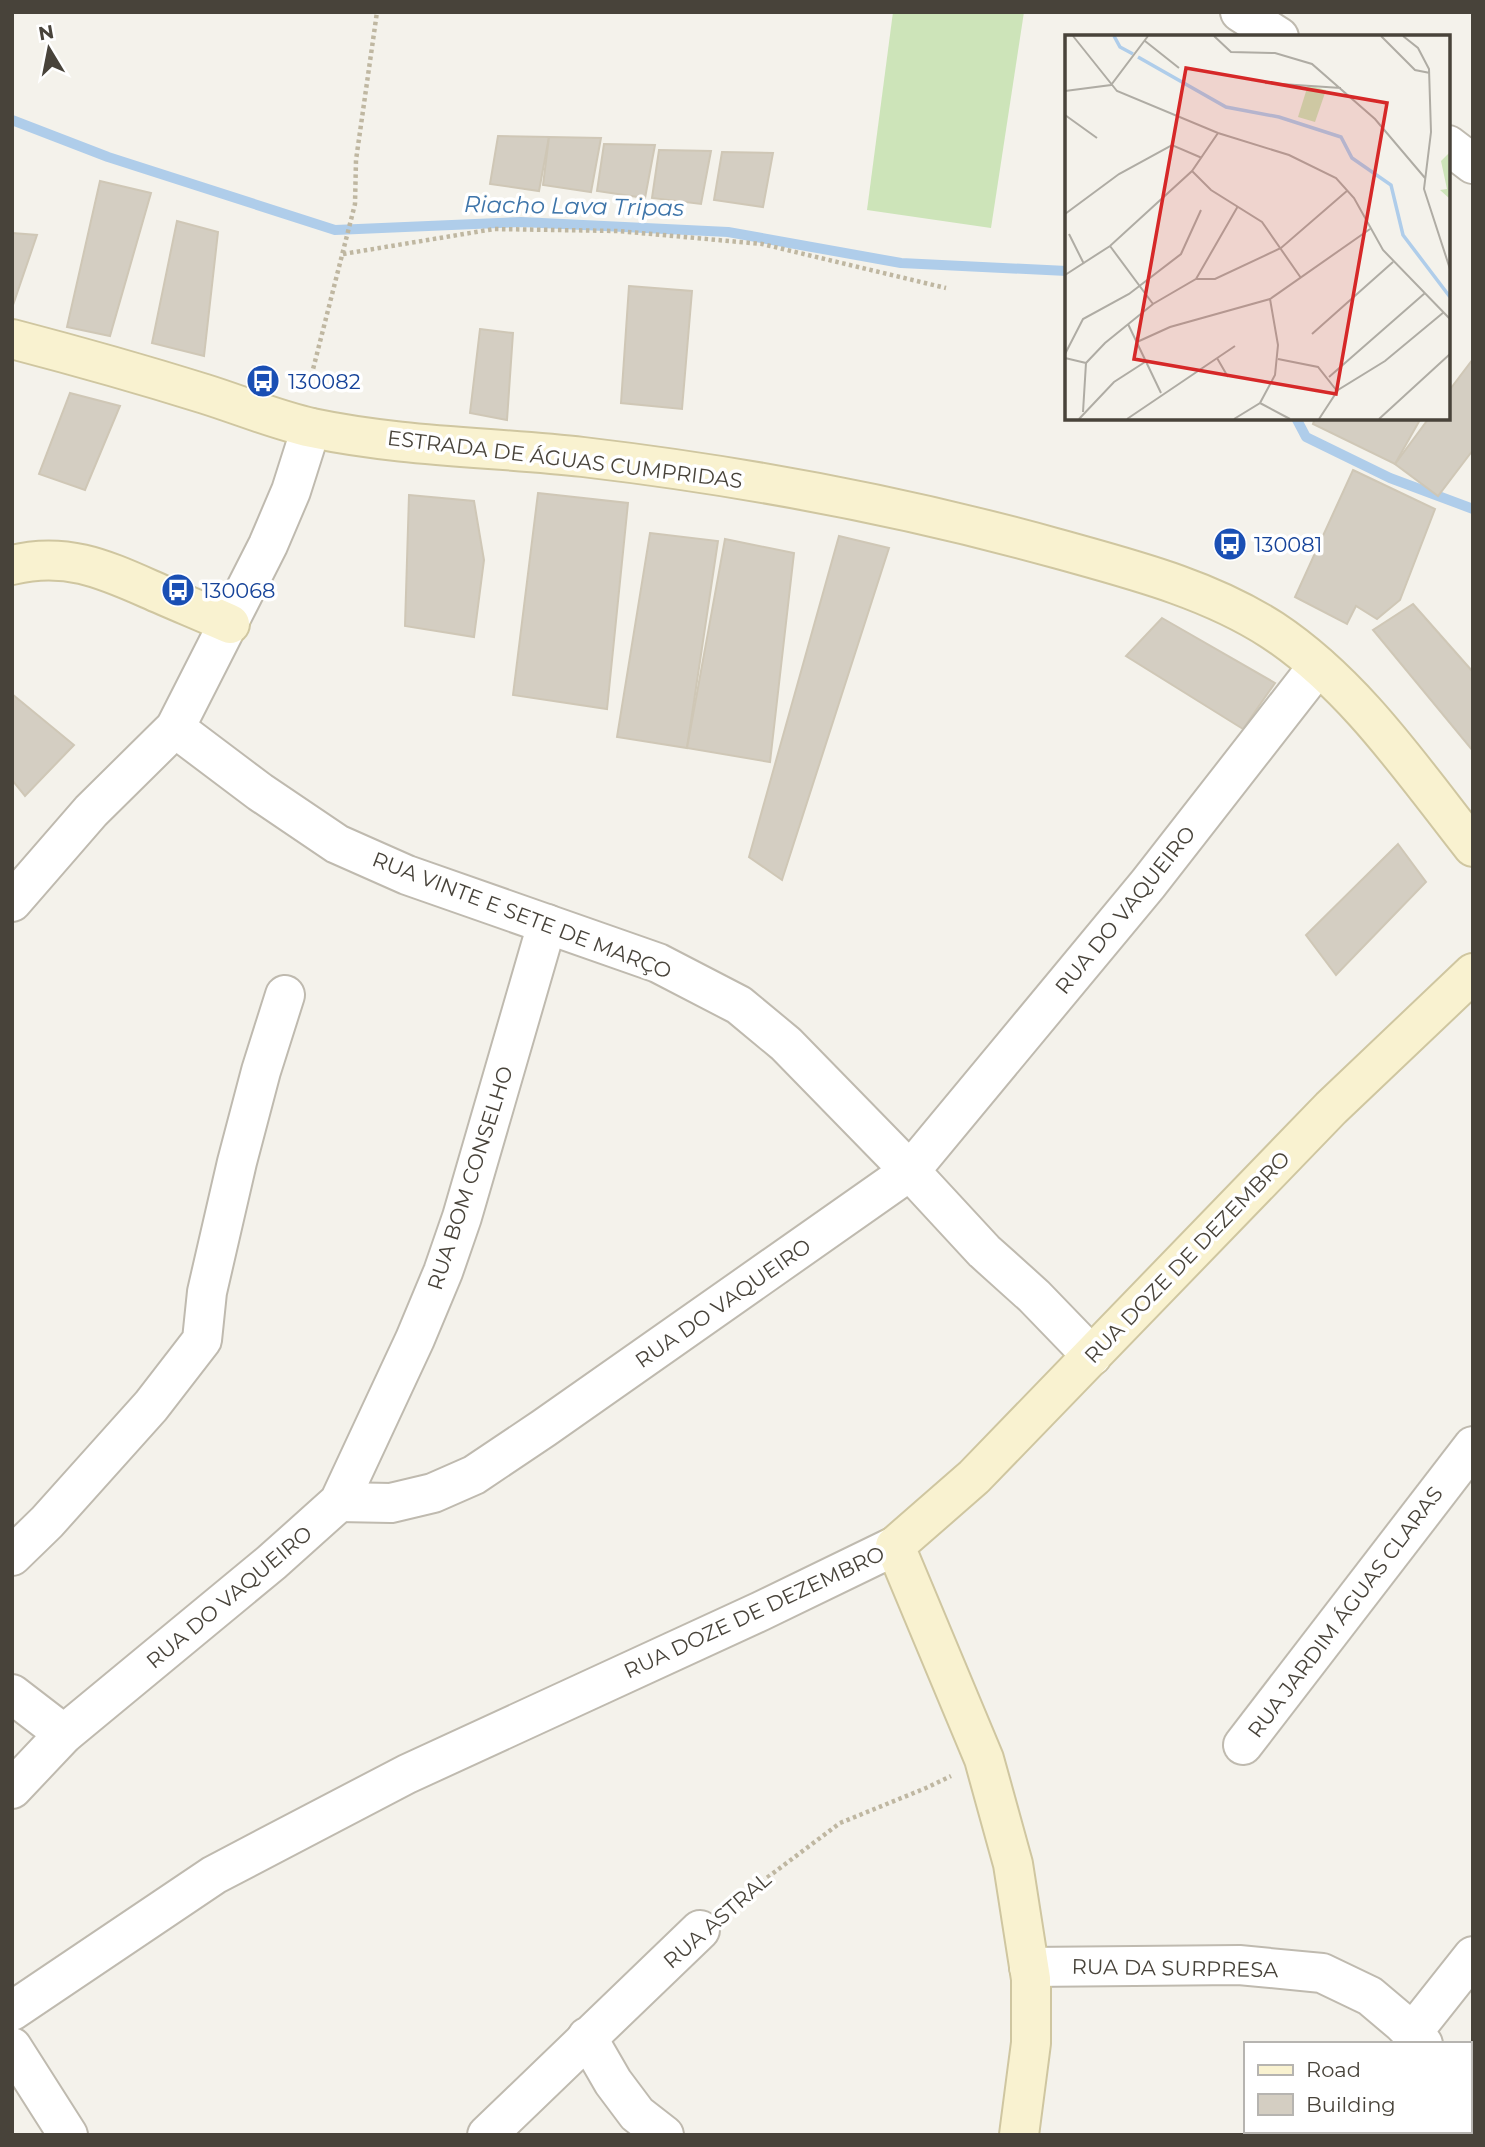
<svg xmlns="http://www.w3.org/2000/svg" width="1485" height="2147" viewBox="0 0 1485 2147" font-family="Montserrat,sans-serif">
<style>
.pitch{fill:#cde4b9}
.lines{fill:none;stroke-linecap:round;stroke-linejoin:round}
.stream{stroke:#afcdea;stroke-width:10}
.building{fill:#d4cec2;stroke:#cfc7b6;stroke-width:2}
.street-casing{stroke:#bfbaaf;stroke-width:42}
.secondary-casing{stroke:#cfc6a0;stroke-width:42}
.path{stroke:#bfb7a1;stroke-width:4.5;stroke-dasharray:3.5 3.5;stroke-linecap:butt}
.street{stroke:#fff;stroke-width:38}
.secondary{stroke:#f9f2d0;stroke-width:38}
.labels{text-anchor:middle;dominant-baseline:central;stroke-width:7;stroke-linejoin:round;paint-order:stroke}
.transit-label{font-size:21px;fill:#164399;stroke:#fff;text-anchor:start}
.street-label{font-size:21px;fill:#48433a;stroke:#fff}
.water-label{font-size:23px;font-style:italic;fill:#3d74a9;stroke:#fff}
.inset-river{fill:none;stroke:#afcdea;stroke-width:3.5}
.inset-road{fill:none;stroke:#afaca4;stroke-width:2}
.view{fill:#d62828;fill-opacity:0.15;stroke:#d62828;stroke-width:3.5}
.inset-edge{fill:none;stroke:#48433a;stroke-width:3.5}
</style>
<rect width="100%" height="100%" fill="#f4f2eb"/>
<polygon class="pitch" points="893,12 1024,12 991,228 867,210"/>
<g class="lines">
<g class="stream">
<polyline points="12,120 108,157 335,230 521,222 728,232 901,263 1067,271"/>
<polyline points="1296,418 1306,437 1390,478 1473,509"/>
</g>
</g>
<g class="building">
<polygon points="498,136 549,137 539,191 490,184"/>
<polygon points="549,137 601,138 591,192 543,185"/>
<polygon points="604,144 655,145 645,198 597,191"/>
<polygon points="659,150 711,151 701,204 652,198"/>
<polygon points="722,152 773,153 763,207 714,200"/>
<polygon points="100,181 151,193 110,336 67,327"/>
<polygon points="177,221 218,232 204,356 152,343"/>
<polygon points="12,233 37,235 12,308"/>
<polygon points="629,286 692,291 682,409 621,403"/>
<polygon points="480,329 513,333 507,420 470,413"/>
<polygon points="1473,359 1473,450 1438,496 1395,464 1429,418 1448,418 1448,392"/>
<polygon points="70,393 120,406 85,490 39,474"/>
<polygon points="1315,418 1421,418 1395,464 1313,424"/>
<polygon points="1353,470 1435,509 1400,600 1377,619 1356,606 1347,624 1295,597"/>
<polygon points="538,493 628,503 607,709 513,695"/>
<polygon points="409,495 474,501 484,560 474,637 405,626"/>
<polygon points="650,533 718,541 687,748 617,737"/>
<polygon points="839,536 889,548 782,880 749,857"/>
<polygon points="725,539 794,553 770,762 687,748"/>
<polygon points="1413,604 1473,672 1473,751 1373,630"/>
<polygon points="1162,618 1275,683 1243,729 1126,656"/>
<polygon points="12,694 74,745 25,796 12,780"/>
<polygon points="1398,844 1426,882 1336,975 1306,935"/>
</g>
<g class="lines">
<defs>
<g id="street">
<polyline points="1240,12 1279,37"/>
<polyline points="1448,145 1473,164"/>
<polyline points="175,728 260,792 337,844 407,875 658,963 739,1005 786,1044 910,1171 984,1251 1034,1296 1092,1356"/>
<polyline points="12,902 91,811 175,728 268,545 291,491 311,428"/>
<polyline points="339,1502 391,1503 433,1493 474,1475 544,1428 910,1171 1148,884 1318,666"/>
<polyline points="12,1556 47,1522 151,1406 202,1340 207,1292 237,1162 261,1071 285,995"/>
<polyline points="12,1694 64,1734"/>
<polyline points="1243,1745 1473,1446"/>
<polyline points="12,1789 64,1734 272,1562 339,1502 415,1339 443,1272 462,1217 547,924"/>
<polyline points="1029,1967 1239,1965 1322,1973 1370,1996 1402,2023 1423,2044"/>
<polyline points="12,2011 214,1875 407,1774 761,1611 895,1546"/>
<polyline points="1412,2033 1473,1956"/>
<polyline points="587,2037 613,2082 637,2114 664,2135"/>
<polyline points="12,2047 68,2135"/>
<polyline points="1469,2098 1473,2102"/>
<polyline points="487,2135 700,1930"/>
</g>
<g id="secondary">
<path d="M12,339C77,356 141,374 205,394C240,405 276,420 312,428C402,447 493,447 583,457C744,476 900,505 1055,548C1130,569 1207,588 1272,630C1354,684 1413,771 1473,847"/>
<path d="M12,565C64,552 102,568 149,589C176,601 203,612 230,624"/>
<polyline points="1019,2135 1031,2043 1031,1979 1013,1864 984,1759 895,1546 974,1477 1331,1108 1473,973"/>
</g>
</defs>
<use href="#street" class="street-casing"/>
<use href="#secondary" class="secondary-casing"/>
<g class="path">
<polyline points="343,254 494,229 618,231 762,244 946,288"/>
<polyline points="308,389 355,204 356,160 377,12"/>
<polyline points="728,1907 840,1823 926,1788 951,1776"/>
</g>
<use href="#street" class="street"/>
<use href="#secondary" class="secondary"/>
</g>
<defs>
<symbol id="bus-disc" viewBox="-11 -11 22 22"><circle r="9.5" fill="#1a4fb4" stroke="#fff"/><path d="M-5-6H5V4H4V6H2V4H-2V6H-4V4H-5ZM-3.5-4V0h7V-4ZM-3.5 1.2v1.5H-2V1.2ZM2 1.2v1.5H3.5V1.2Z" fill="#fff"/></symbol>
</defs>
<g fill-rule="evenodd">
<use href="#bus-disc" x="244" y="362" width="38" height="38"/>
<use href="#bus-disc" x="1211" y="525" width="38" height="38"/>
<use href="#bus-disc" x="159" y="571" width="38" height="38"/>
</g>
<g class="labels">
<g class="transit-label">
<text x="288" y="381">130082</text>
<text x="1254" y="544">130081</text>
<text x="202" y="590">130068</text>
</g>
<g class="street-label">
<text transform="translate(565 459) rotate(7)">ESTRADA DE ÁGUAS CUMPRIDAS</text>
<text transform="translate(1125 910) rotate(-51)">RUA DO VAQUEIRO</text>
<text transform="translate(522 915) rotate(21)">RUA VINTE E SETE DE MARÇO</text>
<text transform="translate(470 1178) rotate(-72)">RUA BOM CONSELHO</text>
<text transform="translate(1187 1257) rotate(-46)">RUA DOZE DE DEZEMBRO</text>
<text transform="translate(723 1303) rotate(-35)">RUA DO VAQUEIRO</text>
<text transform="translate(229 1597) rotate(-40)">RUA DO VAQUEIRO</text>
<text transform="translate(754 1612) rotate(-25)">RUA DOZE DE DEZEMBRO</text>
<text transform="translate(1345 1612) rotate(-53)">RUA JARDIM ÁGUAS CLARAS</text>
<text transform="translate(717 1920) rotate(-41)">RUA ASTRAL</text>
<text transform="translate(1175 1968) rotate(1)">RUA DA SURPRESA</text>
</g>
<g class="water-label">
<text transform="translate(574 206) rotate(1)">Riacho Lava Tripas</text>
</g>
</g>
<g transform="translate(1065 35)">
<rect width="385" height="385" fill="#f4f2eb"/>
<path d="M385,117V164L375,155L382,154L376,126Z" fill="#cde4b9"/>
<path d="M243,50L261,55L250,87L233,82Z" fill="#cde4b9"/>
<path class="inset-river" d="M49,1L55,12L68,19M73,22L161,72L214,82L276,102L287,123L326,150L338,200L385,262"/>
<path class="inset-road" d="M8,1L52,56L153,98L224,120L271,143L289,163L318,215L385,284M149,1L166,17L210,18L247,29L310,84L360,143M316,1L350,35L365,38M338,1L353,13L364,34L366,97L359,154L385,234M80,6L114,33M200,48L276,53M0,56L46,50L83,1M0,80L32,103M127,136L146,155L197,187L236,243M0,179L54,139L107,110L137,123M4,199L19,229M45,211L88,269M0,240L45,211L127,136L153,98M131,244L173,171M63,289L96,358M247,299L328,227M72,307L105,292L205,264L305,194M0,319L18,284L64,259L116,219L136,175M0,323L21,328M152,323L163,342M213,324L253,332L272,356M264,342L360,258M195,368L225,384M18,377L21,328L40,308L88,269L131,244H150L216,213L283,155M14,384L49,347L80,327M62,384L170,311M169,384L195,368L210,340L213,310L205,264M254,384L273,355L320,326L379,277M314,384L385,319"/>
<path class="view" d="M121,33L322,68L271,359L69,324Z"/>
<rect width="385" height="385" class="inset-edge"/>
</g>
<rect width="1485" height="2147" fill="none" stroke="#48433a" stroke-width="28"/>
<rect x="1244" y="2042" width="228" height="91" fill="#ffffff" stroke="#b6b4b0" stroke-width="2"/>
<rect x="1258" y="2065" width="35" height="10" fill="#f9f2d0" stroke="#b6b4b0" stroke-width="2"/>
<text x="1306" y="2077" font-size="21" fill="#48433a">Road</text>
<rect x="1258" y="2094" width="35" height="21" fill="#d4cec2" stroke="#b6b4b0" stroke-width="2"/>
<text x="1306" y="2112" font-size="21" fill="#48433a">Building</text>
<g transform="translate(49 49) rotate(350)" stroke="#ffffff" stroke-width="5" paint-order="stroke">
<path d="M0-5L12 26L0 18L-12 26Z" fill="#48433a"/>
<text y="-10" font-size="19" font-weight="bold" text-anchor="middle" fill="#48433a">N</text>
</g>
</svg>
